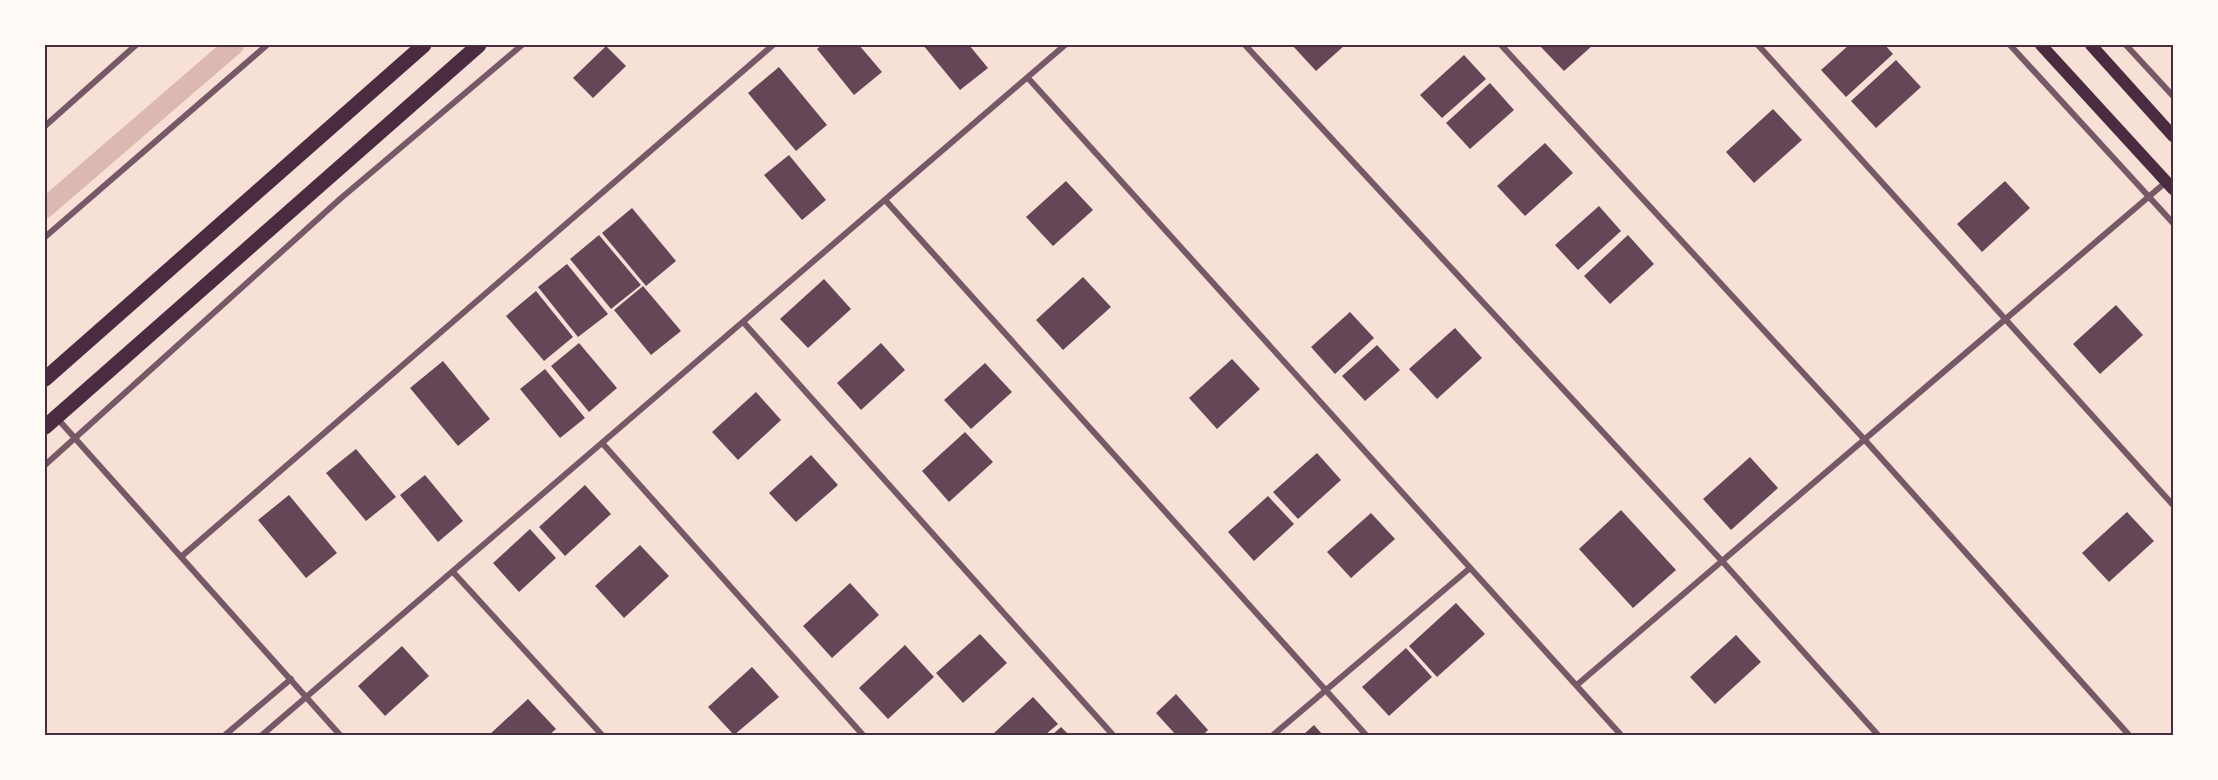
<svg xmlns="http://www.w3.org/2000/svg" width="2218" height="780" viewBox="0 0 2218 780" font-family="Jost,sans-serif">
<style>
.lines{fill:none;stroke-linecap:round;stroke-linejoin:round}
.canal{stroke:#dcb8b0;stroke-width:20}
.building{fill:#644757}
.minor{stroke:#755966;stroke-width:6}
.secondary{stroke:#4a2c40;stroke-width:12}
.primary{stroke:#4a2c40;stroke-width:15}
.neatline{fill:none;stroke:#4a2c40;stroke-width:2}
</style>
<rect width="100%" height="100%" fill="#f7e1d7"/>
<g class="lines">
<polyline class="canal" points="45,208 234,45"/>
</g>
<g class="building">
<polygon points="822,45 859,45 882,72 854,95 817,49"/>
<polygon points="923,45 969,45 988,68 960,90"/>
<polygon points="1292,45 1345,45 1316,71"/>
<polygon points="1539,45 1593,45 1564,71"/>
<polygon points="1849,45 1885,45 1893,54 1846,97 1821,70"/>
<polygon points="606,46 626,66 593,98 573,78"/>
<polygon points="1464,55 1486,79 1442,118 1420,95"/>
<polygon points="1896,60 1921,87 1876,128 1851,101"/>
<polygon points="779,67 827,125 796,151 748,93"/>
<polygon points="1490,83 1514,110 1470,149 1446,123"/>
<polygon points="1773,109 1802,140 1754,183 1726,152"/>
<polygon points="1545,143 1573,173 1525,216 1497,186"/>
<polygon points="789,155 826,200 802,220 764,175"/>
<polygon points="1066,181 1093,210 1053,246 1026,217"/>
<polygon points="2005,181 2030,208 1982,252 1957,224"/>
<polygon points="1599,206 1621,231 1578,270 1555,245"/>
<polygon points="632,208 676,261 646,286 602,233"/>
<polygon points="599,235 641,285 611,309 570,259"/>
<polygon points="1628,235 1654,264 1610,304 1584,276"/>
<polygon points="567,264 608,314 578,337 538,287"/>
<polygon points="1083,277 1111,307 1063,350 1036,320"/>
<polygon points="824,279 851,309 808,348 780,319"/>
<polygon points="643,286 681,331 651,355 614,310"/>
<polygon points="536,291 573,337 544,361 506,316"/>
<polygon points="2116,305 2143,335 2100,374 2073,344"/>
<polygon points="1350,312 1374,338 1335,374 1311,347"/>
<polygon points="1455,328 1482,358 1437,399 1409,369"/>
<polygon points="579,343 617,388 589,412 551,366"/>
<polygon points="881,343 905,370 861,410 837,383"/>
<polygon points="1377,345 1400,370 1365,401 1342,376"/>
<polygon points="1232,359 1260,389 1217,429 1189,398"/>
<polygon points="443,361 490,419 458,446 410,388"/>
<polygon points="985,363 1012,392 971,429 944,400"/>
<polygon points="545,369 585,418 560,438 520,389"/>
<polygon points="756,392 781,420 738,460 712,432"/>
<polygon points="965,432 993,462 949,502 922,471"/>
<polygon points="356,449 396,497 366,521 326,473"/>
<polygon points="1317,453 1341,480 1298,519 1273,492"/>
<polygon points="811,455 838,485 796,522 769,493"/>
<polygon points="1750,457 1778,488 1731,530 1703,499"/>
<polygon points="425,475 463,521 438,542 400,495"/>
<polygon points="585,485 611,514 565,556 539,527"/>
<polygon points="289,495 337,553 306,578 258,520"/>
<polygon points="1268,496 1294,524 1254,561 1228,532"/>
<polygon points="1621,510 1676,570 1633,608 1579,549"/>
<polygon points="2127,512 2154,541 2109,582 2082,553"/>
<polygon points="1371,513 1395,539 1351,578 1327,552"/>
<polygon points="530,529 556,558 519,592 493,563"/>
<polygon points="640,545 669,576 624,618 595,586"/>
<polygon points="850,583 879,615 832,658 803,626"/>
<polygon points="1456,603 1485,634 1437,677 1409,646"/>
<polygon points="980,634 1007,663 963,703 936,673"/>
<polygon points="1736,635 1761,662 1715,704 1690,677"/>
<polygon points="905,645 934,677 888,719 859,688"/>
<polygon points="402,646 429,676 385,716 358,686"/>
<polygon points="1406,648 1432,677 1389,716 1362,687"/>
<polygon points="752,667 779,697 734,735 708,707"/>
<polygon points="1176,694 1208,730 1203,735 1176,735 1156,713"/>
<polygon points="1033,697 1058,724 1045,735 995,735 994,733"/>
<polygon points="528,699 556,729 549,735 489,735"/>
<polygon points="1314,725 1323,735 1303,735"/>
<polygon points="1061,727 1069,735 1052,735"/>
</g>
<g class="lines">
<g class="minor">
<polyline points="1245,45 1722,561 1878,735"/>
<polyline points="1501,45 1864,439 2129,735"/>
<polyline points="1758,45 2173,505"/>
<polyline points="2010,45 2173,223"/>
<polyline points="2126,45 2173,96"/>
<polyline points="1028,78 1621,735"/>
<polyline points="45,126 136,45"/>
<polyline points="886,201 1366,735"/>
<polyline points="45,237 267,45"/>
<polyline points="744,323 1113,735"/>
<polyline points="56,417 340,735"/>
<polyline points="603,444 863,735"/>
<polyline points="45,465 340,199 522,45"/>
<polyline points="182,556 773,45"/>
<polyline points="453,572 602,735"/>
<polyline points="1578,684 2166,182"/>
<polyline points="225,735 291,679"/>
<polyline points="262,735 1065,45"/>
<polyline points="1273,735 1470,568"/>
</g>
<g class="secondary">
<polyline points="2041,45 2173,189"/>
<polyline points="2091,45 2173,136"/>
</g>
<g class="primary">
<polyline points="45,379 424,45"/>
<polyline points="45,427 479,45"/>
</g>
</g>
<rect width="2218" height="780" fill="none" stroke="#fffaf5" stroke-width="93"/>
<rect x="46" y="46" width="2126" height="688" class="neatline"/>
</svg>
